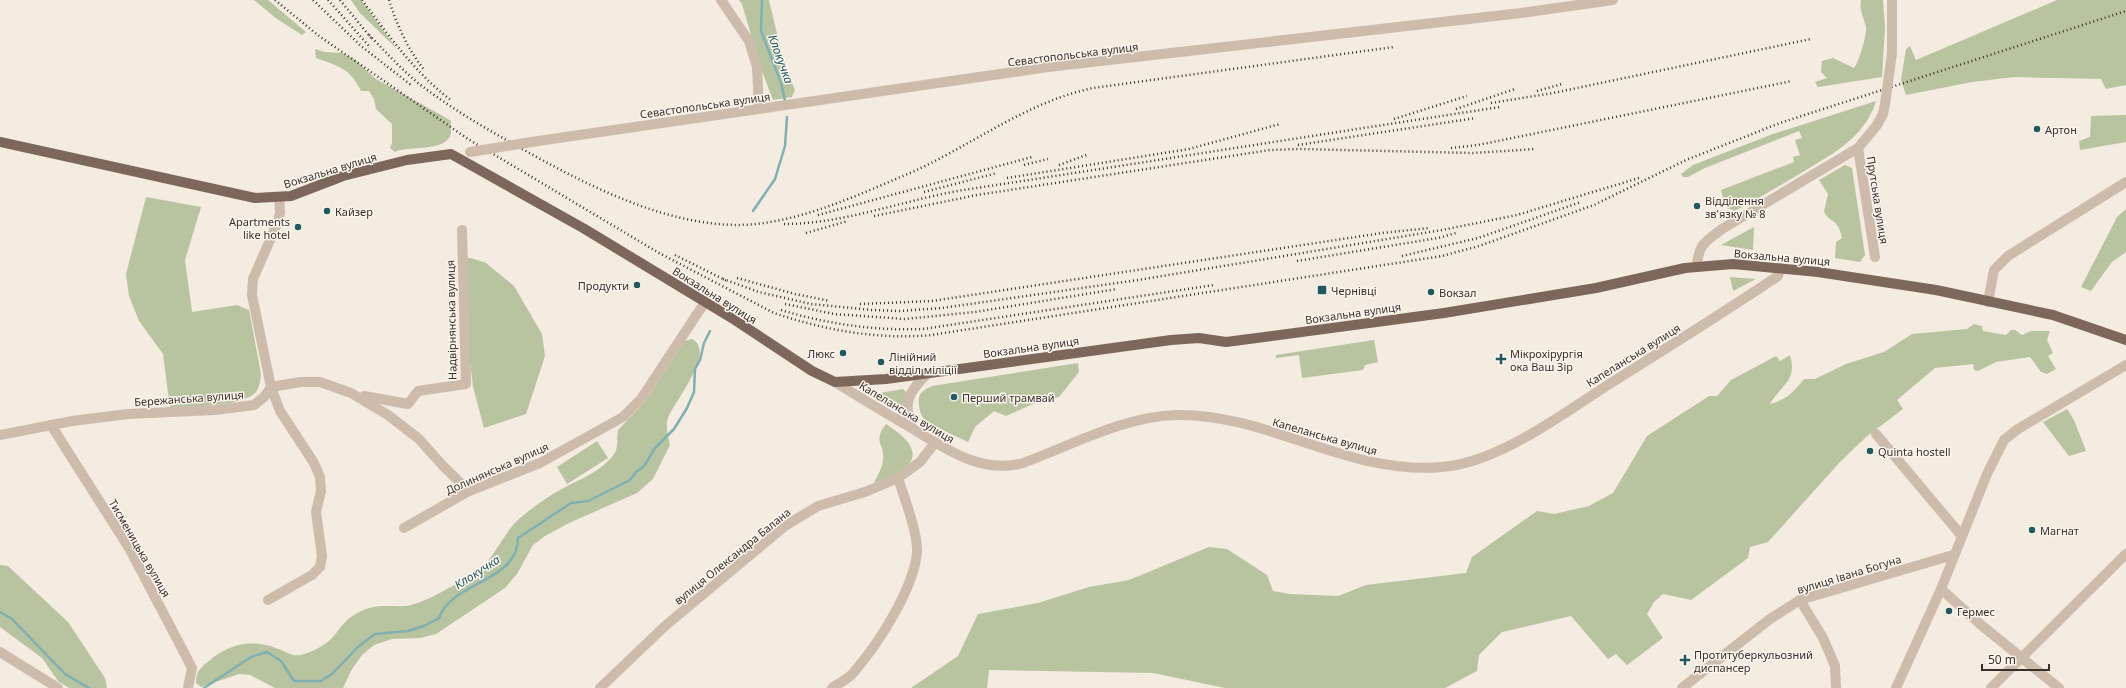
<svg xmlns="http://www.w3.org/2000/svg" width="2126" height="688" viewBox="0 0 2126 688" font-family="'Noto Sans',sans-serif">
<style>
.green{fill:#b8c4a0}
.lines{fill:none;stroke-linecap:round;stroke-linejoin:round}
.stream{stroke:#7fb0b2;stroke-width:2.5}
.minor{stroke:#cdbbac;stroke-width:10}
.major{stroke:#7d675c;stroke-width:10}
.rail{stroke:#3b302b;stroke-width:2.5;stroke-dasharray:1 3;stroke-linecap:butt}
.minor-bridge{stroke:#cdbbac;stroke-width:10}
.poi-dot{fill:#1f5a5e;stroke:#fbf5ee;stroke-width:1.5}
.labels{text-anchor:middle;dominant-baseline:central;stroke-width:3;stroke-linejoin:round;paint-order:stroke}
.street-label{font-size:11px;fill:#3b302b;stroke:#fbf5ee}
.poi-label{font-size:11px;fill:#3b302b;stroke:#fbf5ee;text-anchor:start}
.water-label{font-size:12px;font-style:italic;fill:#1f5a5e;stroke:#fbf5ee}
</style>
<rect width="100%" height="100%" fill="#f4ebe1"/>
<g class="green">
<polygon points="254,0 268,0 306,32 302,35 277,19"/>
<polygon points="351,0 361,0 397,49 360,13"/>
<polygon points="739,0 769,0 784,63 795,90 792,97 773,100 760,66 742,4"/>
<path d="M1861,0H1883L1885,28L1882,77L1818,87L1815,82L1827,78L1821,72L1822,61L1833,58L1854,68C1859,62 1867,35 1866,27C1864,17 1859,11 1861,0Z"/>
<polygon points="2057,0 2126,0 2126,85 2106,89 2101,79 2014,77 1972,82 1906,95 1901,80 1906,49 1910,46 1916,60"/>
<path d="M315,49L325,52L342,53L354,59L376,79L443,116L451,121C450,125 451,130 451,133C447,153 408,145 395,152L390,148L392,143V124L376,109L374,99L369,91H361C350,68 338,66 316,58Z"/>
<path d="M1876,101C1865,139 1827,157 1796,176C1776,188 1755,200 1735,211L1727,208L1721,199L1723,198L1721,190L1794,162L1793,157L1800,155L1795,140L1802,138L1799,131L1705,168L1688,177H1683L1681,174L1693,165L1773,134Z"/>
<polygon points="2126,115 2126,142 2080,150 2079,141 2090,137 2091,116"/>
<path d="M1845,165L1852,168L1865,255L1860,262L1835,258L1836,242L1842,238C1838,218 1831,224 1824,212L1828,194L1819,180Z"/>
<path d="M146,197L201,207L185,260L192,312L237,305L249,310L261,374C260,380 260,387 256,392C242,407 190,406 170,408L163,354L139,321L129,296L126,274Z"/>
<polygon points="2126,209 2126,252 2112,262 2091,291 2081,287 2117,217"/>
<polygon points="1754,227 1753,250 1721,245"/>
<polygon points="464,258 471,258 486,263 514,286 542,334 545,356 526,414 484,428 473,387 468,345"/>
<polygon points="1730,277 1756,279 1733,291"/>
<path d="M1974,324L1982,326L1983,331L2006,335L2011,330H2015L2022,335L2031,331H2050L2047,340L2053,353L2048,356L2056,369L2047,374L2041,372L2030,357L1996,362L1978,371L1974,370L1973,364L1935,368L1897,400L1903,409L1866,437L1840,462L1768,542L1750,547L1748,558L1691,600L1663,594L1654,602L1647,614L1663,638L1627,665L1616,654L1608,659L1571,616L1502,632L1479,655L1477,671L1445,688H1225L1153,673L989,670L987,688H911L958,656L978,614L1038,603L1089,587L1129,580L1209,547L1227,549L1267,575L1273,591L1290,594L1338,596L1366,585L1466,573L1472,557L1537,511L1554,514L1589,506L1613,493L1647,436L1709,396H1717L1731,380L1776,356L1780,361L1790,355C1798,382 1780,385 1770,404C1786,400 1794,392 1804,379H1815L1846,364L1884,352L1912,334L1967,329Z"/>
<path d="M692,339C717,352 674,401 668,418C665,427 668,435 670,445L653,479L637,493L569,523L545,536L533,545L517,574L505,588L436,634L420,638L392,639L374,645L362,655L352,669L343,688H275L250,675L239,674L201,687L196,683C196,672 200,668 209,661C228,644 252,639 276,648C289,652 292,659 307,653C316,650 327,644 333,637C340,629 344,621 354,615C373,603 386,607 406,606C414,605 425,600 432,597C447,589 475,575 486,563C500,547 507,527 525,514C535,506 546,498 558,491C575,481 595,475 609,460C620,450 616,444 618,430L645,402L685,341Z"/>
<polygon points="1374,340 1378,362 1365,365 1363,370 1302,378 1299,355 1276,358 1276,355"/>
<path d="M1078,363L1079,372L1059,397L1040,401L1006,416L994,411L975,427L968,442C958,437 927,424 922,416C920,413 919,407 919,404C917,393 924,390 932,386Z"/>
<polygon points="903,389 906,392 902,408 899,409 879,397 880,393"/>
<polygon points="2067,409 2074,420 2086,451 2069,456 2043,422"/>
<path d="M886,424C894,430 904,436 909,444C924,467 889,477 874,483C877,476 883,467 883,459C885,444 872,442 886,424Z"/>
<polygon points="597,441 608,458 567,484 557,467"/>
<polygon points="0,565 8,566 68,622 105,678 107,688 69,688 58,681 42,658 0,627"/>
</g>
<g class="lines">
<g class="stream">
<polyline points="762,0 761,31 781,83 785,101"/>
<polyline points="753,211 775,179 785,146 787,117"/>
<polyline points="0,612 12,619 65,674 89,688"/>
<path d="M204,688L251,657L267,652L281,661L294,681H321L333,673L359,646L375,634L408,631L424,626L439,618C451,582 518,582 518,538L571,503L588,501L630,480L636,472L644,466L655,448L674,429L687,408L694,392L695,369L700,360L704,343L710,331"/>
</g>
<g class="minor">
<polyline points="721,0 749,41 757,67 759,109"/>
<polyline points="1892,0 1892,53"/>
<polyline points="538,141 1048,67 1521,13 1613,0"/>
<polyline points="1858,148 1875,257"/>
<path d="M1697,267C1698,244 1705,242 1722,229L1858,148L1877,125L1883,114L1885,104"/>
<polyline points="1988,302 1994,270 2008,256 2126,182"/>
<path d="M835,382C859,397 884,412 908,426C943,447 980,475 1023,463C1070,446 1125,416 1176,415C1268,413 1349,476 1442,467C1500,462 1562,414 1611,383C1667,348 1723,313 1778,276L1780,268"/>
<polyline points="364,396 408,404 418,391 466,384 462,230"/>
<polyline points="51,425 129,548 178,641 192,668 188,688"/>
<path d="M912,428C902,403 909,391 928,373"/>
<polyline points="1876,434 1961,535"/>
<polyline points="0,435 72,421 128,414 215,410 254,405 264,397 271,387 252,295 253,279 277,224 280,213 279,197"/>
<polyline points="404,528 469,491 540,463 623,417 641,399 705,302"/>
<polyline points="1941,589 1980,624 2059,688"/>
<polyline points="268,600 312,575 320,567 322,556 316,512 321,491 320,477 314,463 280,411 271,387 300,382 320,382 351,393 388,415 419,439 444,467 469,491"/>
<polyline points="1800,600 1823,638 1835,666 1836,688"/>
<polyline points="0,652 58,688"/>
<polyline points="600,688 665,626 785,526 818,506 865,492 898,478 920,462 934,444"/>
<path d="M832,688C839,683 849,679 854,672C878,644 914,589 917,552C918,533 904,497 898,478"/>
<polyline points="1682,688 1770,619 1800,600 1953,555"/>
<polyline points="1896,688 1941,589 1987,474 2004,440 2018,429 2126,365"/>
<polyline points="1991,688 2126,554"/>
</g>
<polyline class="major" points="0,142 255,198 291,196 343,176 407,160 451,154 583,228 735,320 812,371 835,382 886,379 1171,340 1199,338 1226,342 1249,339 1444,313 1596,288 1685,268 1733,264 1818,272 1936,290 2053,315 2126,340"/>
<g class="rail">
<path d="M275,0L319,36L468,139L659,253L774,313C824,330 878,340 931,335L1442,256L1479,246L1594,205L1686,160L1780,123L2126,11"/>
<polyline points="313,0 361,46 411,85"/>
<polyline points="328,0 369,46"/>
<polyline points="340,0 372,39"/>
<path d="M362,0C389,36 416,74 452,101"/>
<path d="M389,0C397,25 408,50 425,71"/>
<path d="M369,35C385,51 400,68 418,83C449,107 483,127 517,146C586,185 675,232 756,224C810,218 860,194 910,173C971,146 1026,102 1093,88L1394,47"/>
<polyline points="1537,91 1562,84"/>
<polyline points="1491,103 1553,93 1811,39"/>
<polyline points="1456,109 1515,89"/>
<polyline points="1394,119 1467,96"/>
<polyline points="1298,145 1476,118"/>
<polyline points="1451,148 1478,145 1792,81"/>
<polyline points="1024,165 1048,159"/>
<polyline points="1059,165 1089,154"/>
<polyline points="1007,178 1189,149 1280,124"/>
<polyline points="924,192 997,173"/>
<polyline points="818,215 1032,157"/>
<polyline points="874,216 977,195 1270,150 1299,149 1473,153 1535,149"/>
<path d="M784,224C847,224 908,198 970,189C1147,162 1323,134 1500,107"/>
<polyline points="806,233 848,221"/>
<polyline points="675,255 727,281"/>
<polyline points="1402,256 1478,238 1581,202"/>
<polyline points="1297,261 1438,238 1456,233"/>
<polyline points="737,278 795,294 830,301"/>
<polyline points="723,279 759,292 811,304 872,310 899,311 942,308 1138,280 1442,230 1517,215 1639,178"/>
<polyline points="785,304 834,314 905,319 975,312 1117,289"/>
<polyline points="860,304 932,301 1382,233 1429,228"/>
<path d="M781,310C827,324 875,331 923,329L1214,285"/>
</g>
<g class="minor-bridge">
<polyline points="1885,104 1892,53"/>
<polyline points="470,152 538,141"/>
</g>
</g>
<g class="poi-dot">
<circle cx="2037" cy="129" r="4"/>
<circle cx="1697" cy="206" r="4"/>
<circle cx="327" cy="211" r="4"/>
<circle cx="298" cy="227" r="4"/>
<circle cx="637" cy="285" r="4"/>
<rect x="1317" y="285" width="10" height="10" rx="2"/>
<circle cx="1431" cy="292" r="4"/>
<circle cx="843" cy="353" r="4"/>
<path d="M1499 353h4v4h4v4h-4v4h-4v-4h-4v-4h4z"/>
<circle cx="881" cy="362" r="4"/>
<circle cx="954" cy="397" r="4"/>
<circle cx="1870" cy="451" r="4"/>
<circle cx="2032" cy="530" r="4"/>
<circle cx="1949" cy="611" r="4"/>
<path d="M1683 654h4v4h4v4h-4v4h-4v-4h-4v-4h4z"/>
</g>
<g class="labels">
<g class="street-label">
<text transform="translate(1073 54) rotate(-7)">Севастопольська вулиця</text>
<text transform="translate(705 105) rotate(-8)">Севастопольська вулиця</text>
<text transform="translate(330 170) rotate(-17)">Вокзальна вулиця</text>
<text transform="translate(1878 200) rotate(81)">Прутська вулиця</text>
<text transform="translate(1782 257) rotate(5)">Вокзальна вулиця</text>
<text transform="translate(715 295) rotate(32)">Вокзальна вулиця</text>
<text transform="translate(1353 313) rotate(-8)">Вокзальна вулиця</text>
<text transform="translate(451 320) rotate(-91)">Надвірнянська вулиця</text>
<text transform="translate(1031 347) rotate(-8)">Вокзальна вулиця</text>
<text transform="translate(1633 355) rotate(-32)">Капеланська вулиця</text>
<text transform="translate(189 398) rotate(-4)">Бережанська вулиця</text>
<text transform="translate(907 412) rotate(31)">Капеланська вулиця</text>
<text transform="translate(1325 436) rotate(16)">Капеланська вулиця</text>
<text transform="translate(497 468) rotate(-24)">Долинянська вулиця</text>
<text transform="translate(140 548) rotate(60)">Тисменицька вулиця</text>
<text transform="translate(732 556) rotate(-39)">вулиця Олександра Балана</text>
<text transform="translate(1849 574) rotate(-17)">вулиця Івана Богуна</text>
</g>
<g class="poi-label">
<text x="2045" y="129">Артон</text>
<text x="1705" y="200">Відділення<tspan x="1705" dy="13">зв'язку № 8</tspan></text>
<text x="335" y="211">Кайзер</text>
<text x="290" y="221" text-anchor="end">Apartments<tspan x="290" dy="13">like hotel</tspan></text>
<text x="629" y="285" text-anchor="end">Продукти</text>
<text x="1331" y="290">Чернівці</text>
<text x="1439" y="292">Вокзал</text>
<text x="835" y="353" text-anchor="end">Люкс</text>
<text x="1510" y="353">Мікрохірургія<tspan x="1510" dy="13">ока Ваш Зір</tspan></text>
<text x="889" y="356">Лінійний<tspan x="889" dy="13">відділ міліції</tspan></text>
<text x="962" y="397">Перший трамвай</text>
<text x="1878" y="451">Quinta hostell</text>
<text x="2040" y="530">Магнат</text>
<text x="1957" y="611">Гермес</text>
<text x="1694" y="654">Протитуберкульозний<tspan x="1694" dy="13">диспансер</tspan></text>
</g>
<g class="water-label">
<text transform="translate(781 59) rotate(70)">Клокучка</text>
<text transform="translate(477 572) rotate(-33)">Клокучка</text>
</g>
</g>
<path d="M1982 664v6h67v-6" fill="none" stroke="#3b302b" stroke-width="2"/>
<text x="1988" y="664" font-size="12" fill="#3b302b" stroke="#fbf5ee" stroke-width="3" paint-order="stroke">50 m</text>
</svg>
